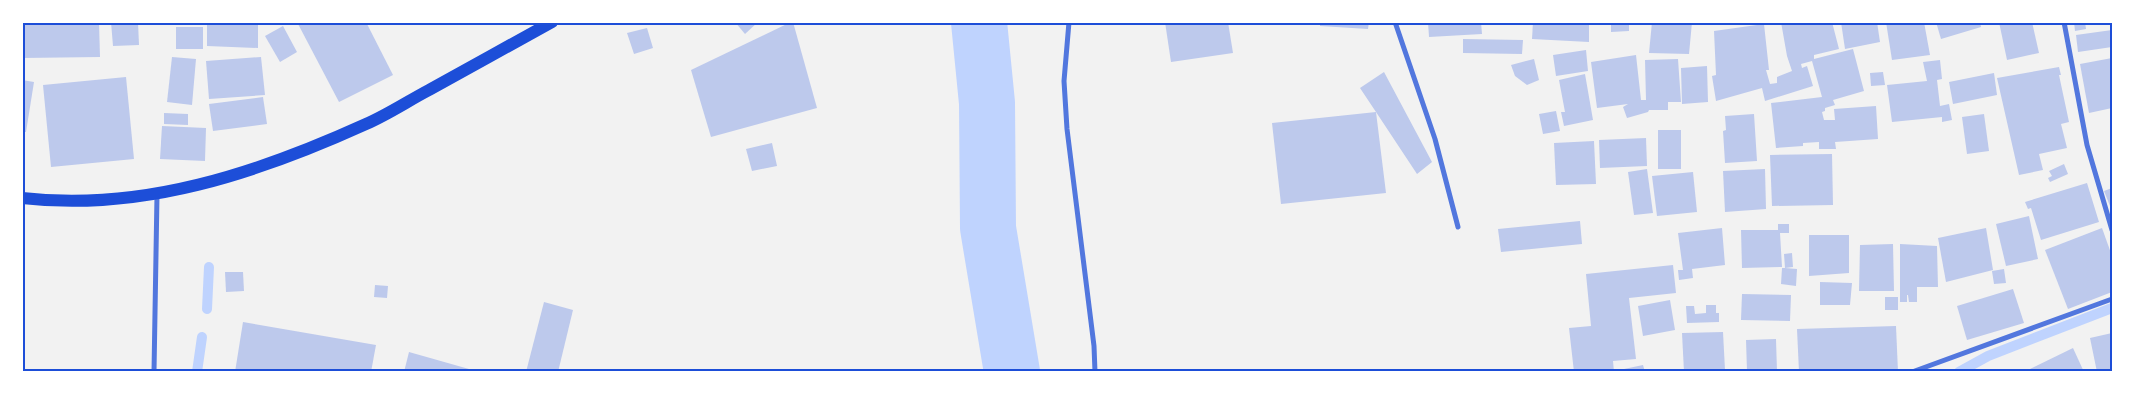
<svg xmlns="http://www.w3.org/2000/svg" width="2135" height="394" viewBox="0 0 2135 394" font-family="Spectral,serif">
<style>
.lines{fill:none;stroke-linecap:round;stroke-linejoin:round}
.stream{stroke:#bfd3fe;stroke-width:10}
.river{stroke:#bfd3fe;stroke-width:56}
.building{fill:#bdc9ec}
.minor{stroke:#5277de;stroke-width:5}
.primary{stroke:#1d4ed8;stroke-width:12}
.neatline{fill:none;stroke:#1d4ed8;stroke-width:2}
</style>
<rect width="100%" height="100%" fill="#f2f2f2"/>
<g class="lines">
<g class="stream">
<polyline points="207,309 209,267"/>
<polyline points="197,372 202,337"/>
<polyline points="1959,372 1988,356 2112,308"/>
</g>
<polyline class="river" points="979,22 987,103 988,228 1012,372"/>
</g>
<g class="building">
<polygon points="22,22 99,22 100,57 22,58"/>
<polygon points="111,22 138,22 139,45 113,46"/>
<polygon points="162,22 176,22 176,24 162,25"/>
<polygon points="207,22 258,22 258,48 207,46"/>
<polygon points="297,22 366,22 393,75 339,102"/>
<polygon points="735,22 758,22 745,34"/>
<polygon points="791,22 793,22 817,108 711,137 691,70"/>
<polygon points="1165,22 1228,22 1233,53 1171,62"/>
<polygon points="1320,22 1369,22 1368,29 1320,26"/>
<polygon points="1428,22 1481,22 1482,34 1429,37"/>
<polygon points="1533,22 1589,22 1589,42 1532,39"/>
<polygon points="1611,22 1629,22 1629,31 1611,32"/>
<polygon points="1652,22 1692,22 1689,54 1649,53"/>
<polygon points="1781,22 1832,22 1839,49 1814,55 1814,59 1853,49 1864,91 1833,100 1835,105 1825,108 1825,111 1822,112 1824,120 1835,120 1834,109 1876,106 1878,139 1835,142 1836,149 1819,149 1819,142 1803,143 1803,146 1776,148 1771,103 1822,97 1812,61 1801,64 1802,68 1807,66 1813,86 1765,101 1762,88 1716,101 1712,76 1716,75 1714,31 1764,24 1769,70 1766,70 1770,84 1777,83 1777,77 1792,71 1787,56"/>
<polygon points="1841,22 1877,22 1880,42 1845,49"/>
<polygon points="1886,22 1924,22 1930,55 1892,60"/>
<polygon points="1936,22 1980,22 1981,27 1941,39"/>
<polygon points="1999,22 2032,22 2039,53 2007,60"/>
<polygon points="2074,22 2085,22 2086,29 2075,31"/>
<polygon points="283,26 297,52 280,62 265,36"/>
<rect x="176" y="27" width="27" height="22"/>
<polygon points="647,28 653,48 634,54 627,33"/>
<polygon points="2112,30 2112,47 2078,52 2076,35"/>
<polygon points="1463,39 1523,40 1522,54 1463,53"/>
<polygon points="1586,50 1588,71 1556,76 1553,55"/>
<polygon points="1636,55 1641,100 1646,100 1645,60 1678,59 1681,102 1668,102 1668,110 1649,110 1648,112 1627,118 1623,107 1628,104 1597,108 1591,62"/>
<polygon points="172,57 196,59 192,105 167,102"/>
<polygon points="261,57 265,95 209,99 206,61"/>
<polygon points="2112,58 2112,108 2089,113 2080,64"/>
<polygon points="1534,59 1539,80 1527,85 1515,76 1511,65"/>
<polygon points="1940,60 1942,79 1937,80 1940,106 1949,104 1952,120 1942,122 1942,117 1892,122 1887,85 1927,81 1923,62"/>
<polygon points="1707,66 1708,102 1682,104 1681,68"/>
<polygon points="2059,67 2061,75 2059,75 2069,122 2061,124 2067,148 2039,154 2043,170 2019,175 1997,78"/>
<polygon points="1384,72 1432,162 1417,174 1376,112 1386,193 1281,204 1272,123 1376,112 1360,88"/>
<polygon points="1883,72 1885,85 1871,86 1870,73"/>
<polygon points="1994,73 1997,95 1953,104 1949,82"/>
<polygon points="1585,74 1593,120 1564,126 1561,112 1565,112 1559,80"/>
<polygon points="126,77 134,159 51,167 43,85"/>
<polygon points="22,80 34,82 26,132 22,132"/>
<polygon points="263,97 267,124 213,131 209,104"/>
<polygon points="1556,111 1560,131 1543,134 1539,114"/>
<polygon points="164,113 188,114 188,125 164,124"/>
<polygon points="1754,114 1757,161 1725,163 1723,131 1726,130 1725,116"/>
<polygon points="1984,114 1989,151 1967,154 1962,117"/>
<polygon points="162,126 206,128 205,161 160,159"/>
<rect x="1658" y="130" width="23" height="39"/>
<polygon points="1646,138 1647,166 1600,168 1599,140"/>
<polygon points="1594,141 1596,184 1556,185 1554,143"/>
<polygon points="772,143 777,166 752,171 746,149"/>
<polygon points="1832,154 1833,205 1772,206 1770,155"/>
<polygon points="2064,164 2068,174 2050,182 2048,178 2052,176 2049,171"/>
<polygon points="1647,169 1653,213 1634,215 1628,172"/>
<polygon points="1765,169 1766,209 1725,212 1723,171"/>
<polygon points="1693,172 1697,212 1657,216 1652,176"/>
<polygon points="2087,183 2099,222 2041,240 2031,208 2028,209 2025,202"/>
<polygon points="2112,188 2112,211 2104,191"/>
<polygon points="2029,216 2038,259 2006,266 1996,224"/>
<polygon points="1580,221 1582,244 1501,252 1498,229"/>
<polygon points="1778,224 1789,224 1789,233 1780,233 1782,267 1742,268 1741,230 1778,230"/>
<polygon points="1722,228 1725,265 1692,269 1693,278 1679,280 1678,270 1683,270 1678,233"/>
<polygon points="1986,228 1993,270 1946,282 1938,238"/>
<polygon points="2102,228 2112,256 2112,292 2068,309 2045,250"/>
<polygon points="1809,235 1849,235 1849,273 1809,276"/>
<polygon points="1893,244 1894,291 1859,291 1860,245"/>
<polygon points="1900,244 1937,246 1938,287 1917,287 1917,302 1909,302 1908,295 1907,295 1907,302 1900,302"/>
<polygon points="1792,253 1793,267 1785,268 1797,269 1796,286 1781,284 1782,268 1785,268 1784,254"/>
<polygon points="1673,265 1676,293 1629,298 1636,359 1613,361 1614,372 1574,372 1569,328 1591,326 1586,274"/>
<polygon points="2004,269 2006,283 1994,284 1992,271"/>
<polygon points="225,272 243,272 244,291 226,292"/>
<polygon points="1820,282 1852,283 1850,305 1820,305"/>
<polygon points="375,285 388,286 387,298 374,297"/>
<polygon points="2013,289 2024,323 1967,340 1957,306"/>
<polygon points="1742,294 1791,295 1790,321 1741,320"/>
<rect x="1885" y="297" width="13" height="13"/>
<polygon points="1670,300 1675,330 1643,336 1638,306"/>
<polygon points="544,302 573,310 558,372 526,372"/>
<polygon points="1706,305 1716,305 1716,313 1719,313 1719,322 1687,323 1686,306 1694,306 1695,314 1706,313"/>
<polygon points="243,322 376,345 371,372 235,372"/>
<polygon points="1896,326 1898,372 1799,372 1797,329"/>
<polygon points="1723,332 1725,370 1684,372 1682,333"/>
<polygon points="2112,333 2112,372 2097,372 2090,338"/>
<polygon points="1776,339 1777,372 1747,372 1746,340"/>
<polygon points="2073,348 2084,372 2024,372"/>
<polygon points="409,352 476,371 476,372 404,372"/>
<polygon points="1643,365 1645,372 1625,372 1624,369"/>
</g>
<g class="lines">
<g class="minor">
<polyline points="1069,22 1064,81 1067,129 1094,346 1095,372"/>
<polyline points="1395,22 1435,139 1458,227"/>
<polyline points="2064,22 2087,145 2112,230"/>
<polyline points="154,372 157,195"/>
<polyline points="1912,372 2112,299"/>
</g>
<path class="primary" d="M22,198C142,212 258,173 366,124C387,115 408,101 429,90C470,67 511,45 552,22"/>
</g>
<rect width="2135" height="394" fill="none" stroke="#ffffff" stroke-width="48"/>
<rect x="24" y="24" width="2087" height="346" class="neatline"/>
</svg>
